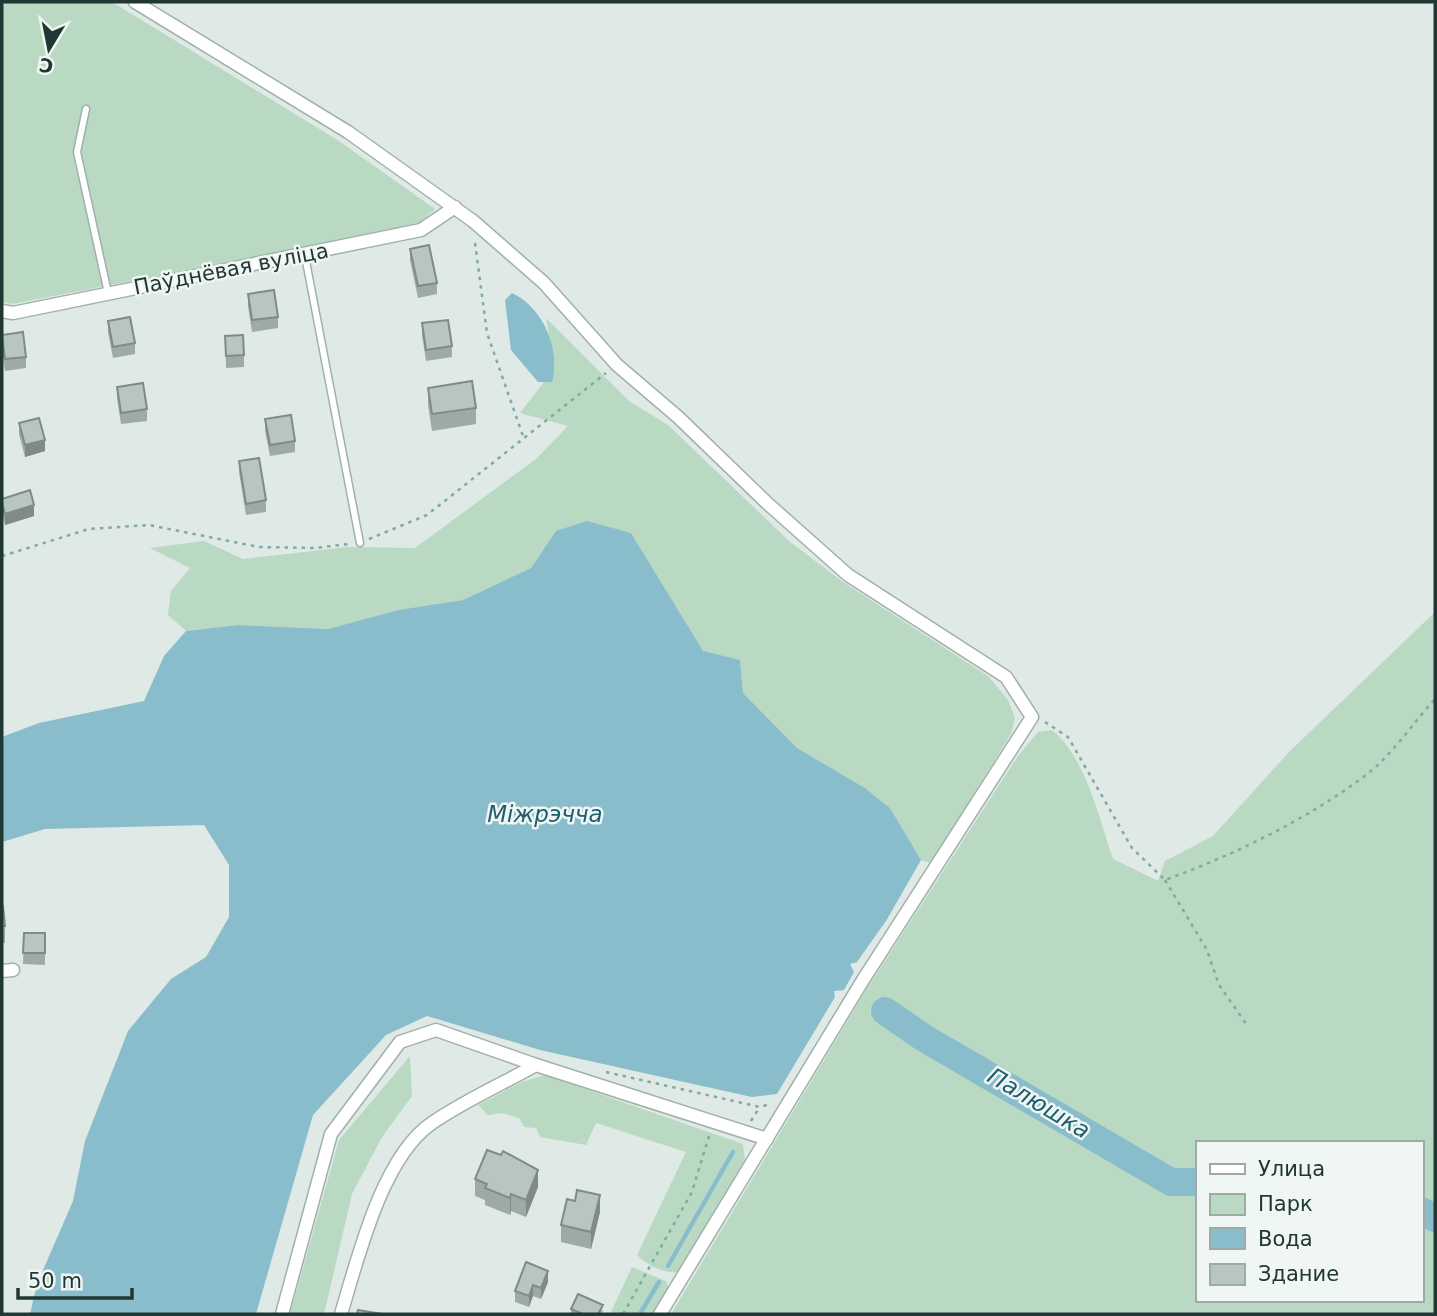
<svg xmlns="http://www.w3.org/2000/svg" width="1437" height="1316" viewBox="0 0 1437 1316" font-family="'DejaVu Sans',sans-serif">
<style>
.green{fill:#b9d9c3;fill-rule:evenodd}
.water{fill:#89bdcb}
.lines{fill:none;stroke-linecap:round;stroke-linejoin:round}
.stream{stroke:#89bdcb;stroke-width:4.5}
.river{stroke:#89bdcb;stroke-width:28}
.service-casing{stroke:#a2b0ac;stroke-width:9}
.minor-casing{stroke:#a2b0ac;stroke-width:15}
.path{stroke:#81aaa0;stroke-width:2.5;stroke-dasharray:3.5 5;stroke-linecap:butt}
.service{stroke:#fff;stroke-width:6}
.minor{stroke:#fff;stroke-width:12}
.wall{fill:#9daaa6}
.shaded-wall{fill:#808b87}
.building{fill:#b7c6c1;stroke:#808b87;stroke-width:2}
.labels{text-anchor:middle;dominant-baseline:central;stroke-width:5;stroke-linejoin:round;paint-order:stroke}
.street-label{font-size:21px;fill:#213733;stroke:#eff6f3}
.water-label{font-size:23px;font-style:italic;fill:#205d6f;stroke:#eff6f3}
</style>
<rect width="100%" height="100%" fill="#dfe9e5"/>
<g class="green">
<polygon points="2,2 110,2 117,5 339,141 435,209 417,225 13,304 2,302"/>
<polygon points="546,318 629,401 668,425 789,541 843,582 988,676 1008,700 1015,718 1011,734 931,863 921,860 890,808 865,788 797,748 743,693 740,660 703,652 631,533 556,531 531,568 463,600 398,610 328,629 238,625 186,631 168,615 171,591 190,568 150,548 204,541 243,559 348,547 415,548 536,459 568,426 520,413 555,368"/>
<path d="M1435,612V1314H671L868,987L1018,756L1038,732L1052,730C1086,758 1099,818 1113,859L1158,881L1165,861L1213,836L1289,752ZM878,998L888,1005H899L943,1034L931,1052L884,1025L881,1018L870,1011ZM1197,1143H1421V1300H1197Z"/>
<polygon points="410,1056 412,1096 382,1137 352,1194 324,1314 290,1314 339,1140"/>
<path d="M545,1075L743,1144L745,1161L677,1272C664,1274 647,1265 637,1255L686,1152L596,1123L586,1145L540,1137L536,1128L524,1127L519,1118L502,1113L488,1115L478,1105L522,1082Z"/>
<polygon points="632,1267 666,1281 668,1287 652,1314 610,1314"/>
</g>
<g class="water">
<path d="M512,293C543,307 561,350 552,382H538L511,350L505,300Z"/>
<polygon points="587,521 631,533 703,651 740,660 743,693 797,748 865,788 890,808 921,860 886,921 857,962 850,964 854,972 844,990 834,991 835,997 777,1094 752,1097 540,1050 427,1016 386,1035 313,1115 256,1314 30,1314 37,1284 73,1201 85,1141 128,1031 171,979 206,957 229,917 229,865 204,825 45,829 2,842 2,737 39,723 144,701 164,656 186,631 238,625 328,629 398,610 463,600 531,568 556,531"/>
<polygon points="888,1005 899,1005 924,1022 924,1038 909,1041 884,1025 881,1018"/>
</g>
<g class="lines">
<g class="stream">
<polyline points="668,1266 733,1152"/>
<polyline points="640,1314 659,1282"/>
</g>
<g class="river">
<polyline points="885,1011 924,1038 1171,1182 1197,1182"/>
<polyline points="1421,1211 1435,1218"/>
</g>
<defs>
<g id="service">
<polyline points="86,109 77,152 108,293"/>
<polyline points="305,256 360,543"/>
</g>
<g id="minor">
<polyline points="135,2 348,132 473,221 544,283 617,365 678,417 767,503 848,575 1006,677 1032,717 863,980 660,1314"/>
<polyline points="2,311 13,313 421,230 455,207"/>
<polyline points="2,971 13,970"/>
<polyline points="282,1314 331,1134 400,1042 436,1030 536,1065"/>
<path d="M341,1314C358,1258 382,1157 432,1123C464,1101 502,1084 536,1065L767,1139"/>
</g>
</defs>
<use href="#service" class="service-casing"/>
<use href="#minor" class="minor-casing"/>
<g class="path">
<polyline points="475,243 487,333 523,436"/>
<polyline points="369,539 427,515 606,373"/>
<polyline points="2,556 89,529 149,525 259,547 315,548 349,544"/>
<path d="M1045,722L1068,737L1132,848L1165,880C1236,854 1306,820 1366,775C1392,755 1413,723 1435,699"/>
<polyline points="1165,880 1207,950 1219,985 1247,1025"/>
<polyline points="606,1072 760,1107 770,1104"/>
<polyline points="751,1121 759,1108"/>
<polyline points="623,1314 692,1192 709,1136"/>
</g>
<use href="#service" class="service"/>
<use href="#minor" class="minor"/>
</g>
<g class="wall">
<polygon points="410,249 437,283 437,294 418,298 410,260"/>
<polygon points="248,294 278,317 278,328 252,332 248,306"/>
<polygon points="108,321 135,343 135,354 113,358 108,332"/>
<polygon points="422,323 452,346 452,357 426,361 422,335"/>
<polygon points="2,335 26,357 26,368 5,371 2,346"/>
<polygon points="225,336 244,355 244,367 226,368"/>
<polygon points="117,387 147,409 147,421 121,424 117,398"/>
<polygon points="428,388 476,408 476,424 432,431 428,405"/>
<polygon points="265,419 295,441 295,452 270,456 265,431"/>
<polygon points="19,423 45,451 25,457 19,434"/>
<polygon points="239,461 266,500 266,512 246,515 239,472"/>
<polygon points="2,499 34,516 5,525 2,514"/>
<polygon points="2,906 5,926 5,943 2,943"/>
<polygon points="24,933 45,933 45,965 23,964"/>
<polygon points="475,1179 538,1187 526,1217 511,1211 510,1215 485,1205 485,1200 475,1196"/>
<polygon points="600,1212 591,1249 561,1242 561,1225"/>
<polygon points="526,1262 548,1282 541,1299 533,1296 529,1307 515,1302 515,1291"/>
<polygon points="571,1309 603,1310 601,1314 571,1314"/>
</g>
<g class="shaded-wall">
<polygon points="45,440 45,451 25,457 25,445"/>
<polygon points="34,505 34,516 5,525 5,514"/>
<polygon points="538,1170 538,1187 526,1217 526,1200"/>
<polygon points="511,1194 511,1211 510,1215 510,1198"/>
<polygon points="600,1195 600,1212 591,1249 591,1232"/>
<polygon points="548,1271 548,1282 541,1299 541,1288"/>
<polygon points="533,1285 533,1296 529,1307 529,1296"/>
</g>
<g class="building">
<polygon points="429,245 437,283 418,286 410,249"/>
<polygon points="274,290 278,317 252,320 248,294"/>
<polygon points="130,317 135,343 113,347 108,321"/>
<polygon points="448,320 452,346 426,350 422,323"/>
<polygon points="23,332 26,357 5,359 2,335"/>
<polygon points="243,335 244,355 226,356 225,336"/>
<polygon points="472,381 476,408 432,414 428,388"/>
<polygon points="143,383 147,409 121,413 117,387"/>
<polygon points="291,415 295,441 270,445 265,419"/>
<polygon points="39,418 45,440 25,445 19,423"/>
<polygon points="259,458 266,500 246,504 239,461"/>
<polygon points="30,490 34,505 5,514 2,503 2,499"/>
<polygon points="2,906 3,906 5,926 2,926"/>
<polygon points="24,933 45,933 45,953 23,953"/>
<polygon points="487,1150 501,1155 503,1151 538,1170 526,1200 511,1194 510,1198 485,1188 487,1184 475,1179"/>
<polygon points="577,1190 600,1195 591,1232 561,1225 567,1199 575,1201"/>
<polygon points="526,1262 548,1271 541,1288 533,1285 529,1296 515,1291"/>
<polygon points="578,1294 603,1305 598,1314 583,1314 571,1309"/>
<polygon points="358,1310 382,1314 357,1314"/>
</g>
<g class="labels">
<g class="street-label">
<text transform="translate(231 269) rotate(-11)">Паўднёвая вуліца</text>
</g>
<g class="water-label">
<text x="545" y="814">Міжрэчча</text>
<text transform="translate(1039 1103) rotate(31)">Палюшка</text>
</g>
</g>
<rect width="1437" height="1316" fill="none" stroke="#213733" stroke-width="7"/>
<rect x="1196" y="1141" width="228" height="161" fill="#eff6f3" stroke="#9daaa6" stroke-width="2"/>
<rect x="1210" y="1164" width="35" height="10" fill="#ffffff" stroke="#9daaa6" stroke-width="2"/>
<text x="1258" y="1176" font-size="21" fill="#213733">Улица</text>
<rect x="1210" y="1194" width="35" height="21" fill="#b9d9c3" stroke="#9daaa6" stroke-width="2"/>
<text x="1258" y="1211" font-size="21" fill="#213733">Парк</text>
<rect x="1210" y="1228" width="35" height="21" fill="#89bdcb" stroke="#9daaa6" stroke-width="2"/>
<text x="1258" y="1246" font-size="21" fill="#213733">Вода</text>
<rect x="1210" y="1264" width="35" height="21" fill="#b7c6c1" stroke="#9daaa6" stroke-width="2"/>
<text x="1258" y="1281" font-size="21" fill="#213733">Здание</text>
<g transform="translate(49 49) rotate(190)" stroke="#eff6f3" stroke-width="5" paint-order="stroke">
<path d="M0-5L12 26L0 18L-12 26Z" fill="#213733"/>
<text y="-10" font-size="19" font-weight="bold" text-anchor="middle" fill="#213733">С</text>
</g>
<path d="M18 1288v10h114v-10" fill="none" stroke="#213733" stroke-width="3.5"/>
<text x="28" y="1288" font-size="21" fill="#213733" stroke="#eff6f3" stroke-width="5" paint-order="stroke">50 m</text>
</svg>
